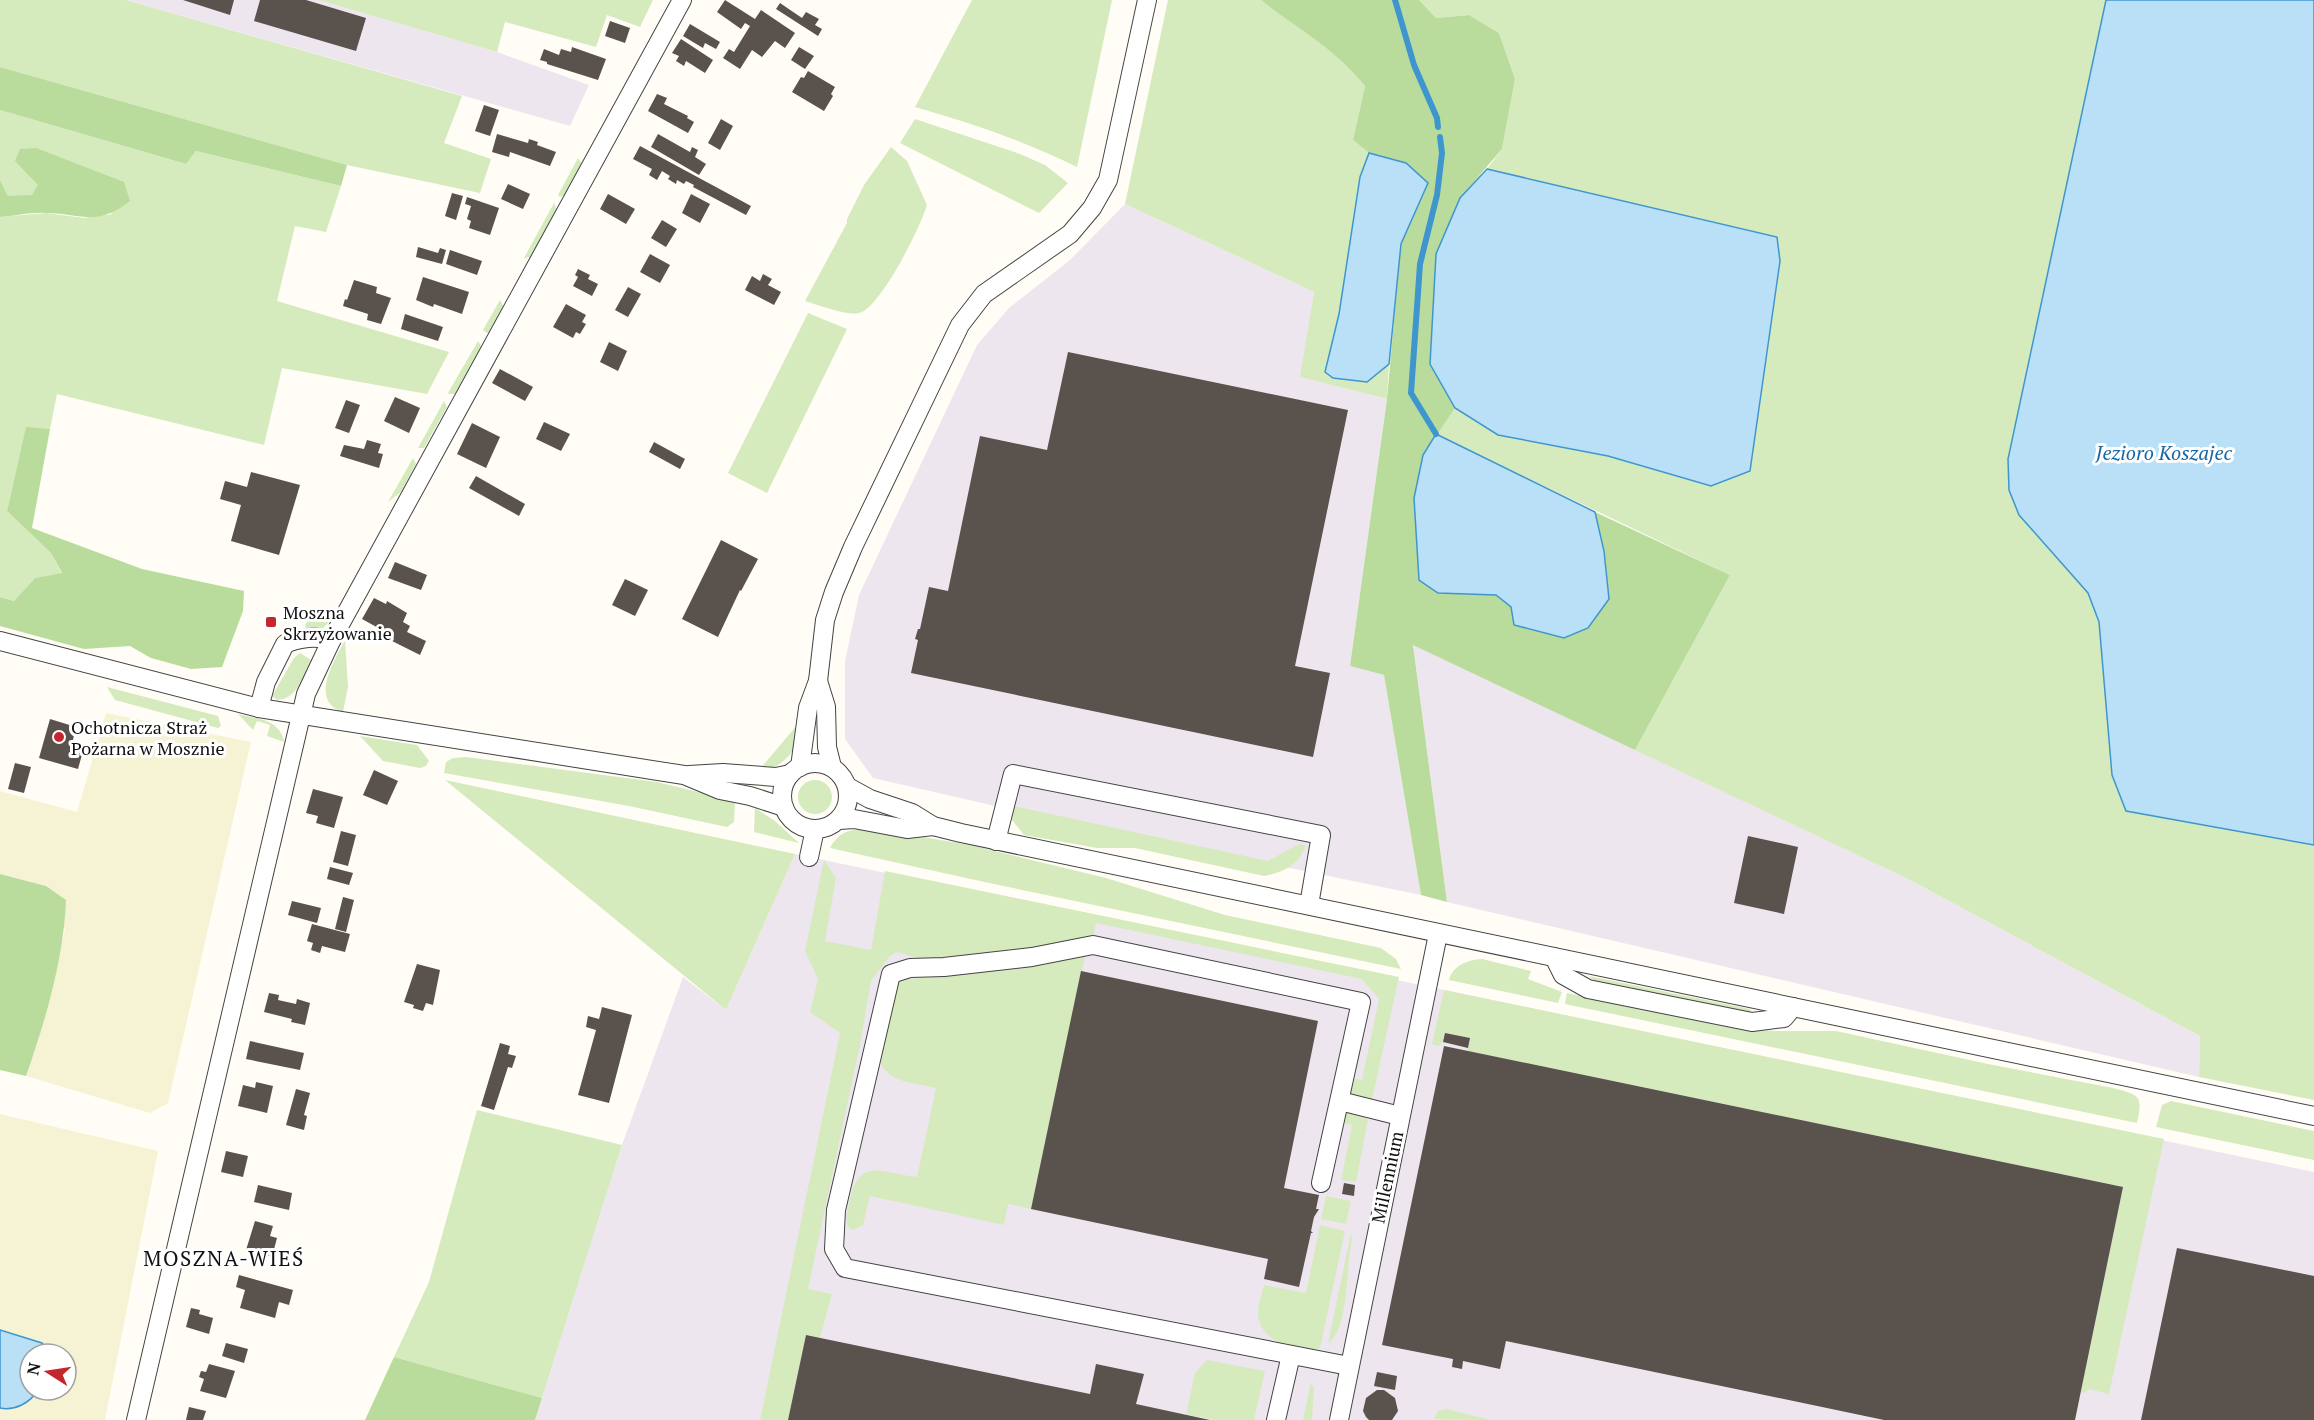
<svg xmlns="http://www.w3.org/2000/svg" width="2314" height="1420" viewBox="0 0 2314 1420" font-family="'PT Serif',serif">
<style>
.industrial{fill:#eee6ef}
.farmland{fill:#f6f3d4;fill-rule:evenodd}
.green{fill:#d5ebbd}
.forest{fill:#b9dc9c}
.water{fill:#b9e0f7;stroke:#3f96cf;stroke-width:1.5}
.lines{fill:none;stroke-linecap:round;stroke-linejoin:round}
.stream{stroke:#3f96cf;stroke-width:6}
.building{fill:#5a524d}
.minor-casing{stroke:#444;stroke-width:20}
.minor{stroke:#fff;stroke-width:18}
.poi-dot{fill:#c4262e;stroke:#fff;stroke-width:2}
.labels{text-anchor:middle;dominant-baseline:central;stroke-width:6;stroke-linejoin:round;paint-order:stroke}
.poi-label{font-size:18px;fill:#111;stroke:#fff;text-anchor:start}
.street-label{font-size:18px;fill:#111;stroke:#fff}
.water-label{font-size:20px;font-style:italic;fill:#1768a6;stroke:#fff}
.quarter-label{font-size:21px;letter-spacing:1.5px;fill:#111;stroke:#fff}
</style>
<rect width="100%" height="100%" fill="#fffdf5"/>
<g class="industrial">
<polygon points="126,0 318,0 497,52 589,85 570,126"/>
<polygon points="1125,204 1314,292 1301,377 1387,399 1350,666 1384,675 1421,895 1069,823 873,778 845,739 845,661 859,595 977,345 1009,308 1070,260"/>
<polygon points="1413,644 1910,880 2200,1036 2199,1077 1447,902"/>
<polygon points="795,854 2314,1172 2314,1420 535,1420 622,1145 683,977 726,1010"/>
</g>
<g class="farmland">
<polygon points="106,713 251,742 168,1103 150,1113 26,1076 38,1042 65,930 46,886 0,874 0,791 77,812"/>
<path d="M0,1114L158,1151L105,1420H0ZM30,1354H66V1390H30Z"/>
</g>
<g class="green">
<polygon points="0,0 126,0 462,96 444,143 491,159 480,193 347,165 0,67"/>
<polygon points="318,0 653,0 640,27 607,15 596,47 505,22 497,52"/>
<path d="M972,0H1112L1077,167C1025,141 971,123 915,107Z"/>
<polygon points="1168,0 1261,0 1310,33 1350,68 1365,86 1353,140 1369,153 1360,177 1339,314 1325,372 1367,382 1389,364 1387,399 1300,377 1314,292 1125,204"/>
<polygon points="1419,0 2106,0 2008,459 2009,490 2019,515 2088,593 2099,623 2112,775 2126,811 2314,845 2314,1100 2199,1077 2200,1036 1910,880 1635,750 1730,575 1436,434 1455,408 1499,435 1608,456 1710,486 1777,237 1487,169 1502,149 1515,79 1499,33 1469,15 1436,18"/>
<polygon points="0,110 186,164 196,151 341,186 326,232 295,226 277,301 449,352 427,394 282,368 264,445 57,394 50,429 26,428 7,511 51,553 62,574 35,578 14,601 0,597 0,217 46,213 84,218 113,214 39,184 33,196 8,196 0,180"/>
<polygon points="915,119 1020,154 1045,165 1068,183 1039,213 900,143"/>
<path d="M891,147L907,161L927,205C921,226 880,309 859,313C847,316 818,305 805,301L847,223V219L864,185Z"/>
<polygon points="578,158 582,164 565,195 560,197 558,195"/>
<polygon points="554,203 557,210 532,257 524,258"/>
<polygon points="500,300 504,307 490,332 487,333 483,330"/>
<polygon points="808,313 847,329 767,493 728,473"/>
<polygon points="478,341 482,347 455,394 450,394 448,393"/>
<polygon points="444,401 447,407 424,448 418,448"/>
<polygon points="413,458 416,464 401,492 388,502"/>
<polygon points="319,614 326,614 333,618 322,629 307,632 305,625 310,618"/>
<path d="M345,640L348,687L343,712C309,701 334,661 345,640Z"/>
<path d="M300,653L311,660C303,676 298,699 277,700L272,696L294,658Z"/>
<polygon points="107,687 218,716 221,726 218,728 115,700"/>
<path d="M238,714C258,719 280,719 284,742L267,736L270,725L257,721L253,730Z"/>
<path d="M798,724C797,731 797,741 794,747C789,760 773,771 760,769Z"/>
<polygon points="360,736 417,745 429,761 426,766 420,768 383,761"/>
<polygon points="466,757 657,782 735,801 734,822 727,827 629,806 444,773 446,762 453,758"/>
<circle cx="815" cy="797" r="17"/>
<polygon points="445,780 795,854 726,1010"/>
<path d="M1014,806L1268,861L1299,844L1306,845C1299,865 1284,872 1264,876L1135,848H1097L1024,835L1012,820Z"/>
<polygon points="755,808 775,821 799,843 754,832"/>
<path d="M870,828L970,845L1106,878L1225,915L1381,948L1396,959L1401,969L989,883L830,848C840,830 850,830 870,828Z"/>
<polygon points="824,860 836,878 825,941 871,950 885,871 1399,977 1372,1100 1347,1093 1348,1078 1362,1080 1379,999 1362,979 1096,923 1093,938 1005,952 928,961 897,952 890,956 871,981 861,1040 808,1289 832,1294 820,1338 806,1335 788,1420 760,1420 840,1033 810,1012 818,979 805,951"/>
<path d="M1085,956L1031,1209L1008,1204L1004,1225L870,1196L863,1225L853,1230L849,1228C844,1219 848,1210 850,1200C859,1155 885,1174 917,1177L936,1088C914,1082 886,1084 879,1058L898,980L968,974Z"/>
<path d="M1482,959L1531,971L1528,979L1562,992L1558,1003L1449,980C1453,965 1468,960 1482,959Z"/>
<polygon points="1589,976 1750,1009 1751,1012 1730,1011 1594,981"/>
<polygon points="1444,990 2164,1139 2109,1394 2088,1389 2085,1393 2081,1392 2123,1187 1468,1051 1469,1038 1445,1033 1443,1042 1439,1046 1432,1044"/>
<path d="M1567,993L1737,1028L1776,1031H1836L1988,1064L2113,1088C2140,1095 2143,1096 2137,1123L1565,1004Z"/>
<polygon points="2171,1101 2314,1131 2314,1160 2156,1127 2162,1105"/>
<polygon points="477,1110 622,1145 542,1398 394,1357 429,1282"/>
<polygon points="1345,1113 1366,1118 1368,1120 1356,1182 1341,1180 1352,1125 1338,1122"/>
<polygon points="1326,1196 1351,1201 1346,1224 1321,1219"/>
<path d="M1320,1225L1345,1231L1320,1348C1297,1354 1258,1341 1258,1313C1258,1304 1262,1294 1264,1285L1306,1293Z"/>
<path d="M1351,1233C1353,1239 1350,1251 1349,1259C1347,1279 1346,1333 1328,1343Z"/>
<polygon points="1207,1360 1265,1371 1254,1420 1215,1420 1186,1414 1195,1373"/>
<polygon points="1311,1382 1314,1388 1312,1420 1303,1420"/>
<polygon points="1446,1409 1491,1420 1434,1419 1438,1411"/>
</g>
<g class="forest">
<path d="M1261,0H1419L1436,18L1469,15L1499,33L1515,79L1502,149L1460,198L1430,364L1455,408L1423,455L1414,498L1438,593L1497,595L1511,607L1514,625L1565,638L1588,628L1604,551L1595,512L1730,575L1635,750L1413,645L1447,902L1421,895L1384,675L1350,666L1387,399L1401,244L1428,183L1406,163L1369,153L1353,140L1365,86C1335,48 1298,29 1261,0Z"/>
<polygon points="0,67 347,165 341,186 196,151 186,164 0,110"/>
<path d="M36,148L124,182L130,201C96,227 84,214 46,213C31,212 15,216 0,217V180L8,196L32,195L38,185L15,161L20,149Z"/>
<polygon points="26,427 50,429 32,528 142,569 244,591 243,611 222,667 191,669 151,658 130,646 84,649 0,626 0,597 14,601 35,578 62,573 51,553 7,511"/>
<path d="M0,874L46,886L66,900C64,957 45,1023 26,1076L0,1070Z"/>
<polygon points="394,1357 542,1398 535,1420 365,1420"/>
</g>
<g class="water">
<polygon points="2106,0 2314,0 2314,845 2126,811 2112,775 2099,622 2088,593 2019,515 2009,490 2008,459"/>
<polygon points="1369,153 1406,163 1428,183 1401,244 1389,364 1367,382 1333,378 1325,372 1339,314 1360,177"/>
<polygon points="1487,169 1777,237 1780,261 1750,471 1711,486 1608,456 1498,435 1455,408 1430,364 1436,254 1460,198"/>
<polygon points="1436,434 1595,512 1604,551 1609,599 1588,628 1564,638 1514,625 1511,607 1496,595 1438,593 1419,580 1414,498 1423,455"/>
<path d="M0,1330L42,1343L46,1348L47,1354H30V1390H38C30,1403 15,1411 0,1408Z"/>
</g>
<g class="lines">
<g class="stream">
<polyline points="1395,0 1414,65 1437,118 1438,127"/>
<polyline points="1436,434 1411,393 1420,264 1437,195 1442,153 1440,137"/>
</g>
</g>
<g class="building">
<polygon points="183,0 234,0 230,15"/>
<polygon points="260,0 306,0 366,18 356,51 254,21"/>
<polygon points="725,0 755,19 761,10 795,33 785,48 775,41 762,57 752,50 740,69 723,58 729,49 734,52 750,26 745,23 741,29 717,12"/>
<polygon points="780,3 802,18 806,12 819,19 815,25 822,29 818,36 776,9"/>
<polygon points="610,21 630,28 625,43 605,36"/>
<polygon points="690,24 720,42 716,49 705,43 703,48 683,36"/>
<polygon points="681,39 713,60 705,73 686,61 684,66 676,61 679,56 672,53"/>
<polygon points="572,47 606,59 598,80 547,64 547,62 540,60 544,49 559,55 561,49 571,52"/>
<polygon points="799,47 814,56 805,69 791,60"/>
<polygon points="808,71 835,87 831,94 833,96 824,111 792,92 801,77 804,78"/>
<polygon points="657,94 667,98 664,104 688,116 687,118 694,122 688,133 648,111"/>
<polygon points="484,105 499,110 490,136 475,131"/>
<polygon points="721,119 733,126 720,150 708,143"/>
<polygon points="497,134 528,143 529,139 538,142 537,145 556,152 550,166 510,152 509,157 492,152"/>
<polygon points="658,134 690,152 692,147 698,150 695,157 706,164 699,175 651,147"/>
<polygon points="640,146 751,206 746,215 693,187 694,185 686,181 684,184 677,180 676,184 668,179 670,176 662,171 657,180 649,175 652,169 633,159"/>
<polygon points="508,184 530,194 523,209 501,199"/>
<polygon points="452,193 463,196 456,220 445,216"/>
<polygon points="608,194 635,209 626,224 600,209"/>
<polygon points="691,194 710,204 700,223 682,213"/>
<polygon points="467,197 499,208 490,235 469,228 471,221 467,219 471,206 465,204"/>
<polygon points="662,220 677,229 666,247 651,238"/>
<polygon points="418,247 438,253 440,248 446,250 442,264 416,257"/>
<polygon points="450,250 482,261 477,275 446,264"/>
<polygon points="650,254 670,265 660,283 640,272"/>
<polygon points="578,269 590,275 588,279 598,284 592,296 573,286 578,277 575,275"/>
<polygon points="763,274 772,279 768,285 781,292 774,305 745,290 752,276 760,281"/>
<polygon points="423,277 469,292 462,314 434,304 433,307 416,300"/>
<polygon points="354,280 377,287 376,293 391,298 381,324 367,320 368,314 343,306 345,299 347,300"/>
<polygon points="628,287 641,294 628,317 615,310"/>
<polygon points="566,304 586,315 582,322 586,324 580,334 576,332 573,338 553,327"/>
<polygon points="405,314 443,327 438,341 401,329"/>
<polygon points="609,342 627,351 618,371 600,362"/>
<polygon points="1068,352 1348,410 1295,666 1330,673 1313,757 911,673 918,640 915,639 918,629 920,629 929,587 948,591 980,436 1047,450"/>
<polygon points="500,369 533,387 525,401 492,383"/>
<polygon points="395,397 420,408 409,433 384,421"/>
<polygon points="346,400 360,405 349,433 335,428"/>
<polygon points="544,422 570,434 561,451 536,439"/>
<polygon points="472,423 500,437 486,468 457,454"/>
<polygon points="367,440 381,444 378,453 383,454 379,468 340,456 344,445 364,449"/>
<polygon points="654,442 685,459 680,469 649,452"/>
<polygon points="251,472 300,485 279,555 231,541 241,505 220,499 225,481 247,487"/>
<polygon points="476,476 525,504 519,516 469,488"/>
<polygon points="721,540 758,559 741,591 740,590 718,637 682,619"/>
<polygon points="395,562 427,575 421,590 388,578"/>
<polygon points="625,579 648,590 635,616 612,605"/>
<polygon points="374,598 386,604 387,601 407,613 403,622 410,626 407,632 426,641 420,655 380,635 382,630 362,619"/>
<polygon points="50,719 76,727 71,748 83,751 78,769 39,758"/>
<polygon points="15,763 31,767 24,793 8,789"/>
<polygon points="374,770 398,781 387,805 363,795"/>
<polygon points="313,789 343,797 334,828 316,823 318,816 306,813"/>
<polygon points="341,831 356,835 348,866 333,862"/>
<polygon points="1748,836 1798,847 1784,914 1734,903"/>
<polygon points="330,867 353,873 349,885 327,879"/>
<polygon points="343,897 354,900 346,932 335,929"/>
<polygon points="292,901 321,908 317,923 288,915"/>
<polygon points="312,924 350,934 345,952 322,946 320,953 311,950 313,943 307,941"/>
<polygon points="417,964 440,970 433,1005 426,1003 423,1011 413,1008 414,1005 404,1002"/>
<polygon points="1081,971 1318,1021 1284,1188 1319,1195 1316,1209 1319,1209 1314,1217 1311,1231 1313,1233 1311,1233 1299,1287 1264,1279 1268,1259 1031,1209"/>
<polygon points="269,993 279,995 278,1000 296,1004 297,999 310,1003 305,1025 291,1022 292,1019 264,1012"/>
<polygon points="602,1007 632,1015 609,1103 578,1095 596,1030 586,1027 588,1016 599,1019"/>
<polygon points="1445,1033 1470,1038 1468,1048 1443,1042"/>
<polygon points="250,1041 304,1053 300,1070 246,1059"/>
<polygon points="500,1043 510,1046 508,1054 516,1056 512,1068 508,1067 494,1110 481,1106"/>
<polygon points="1444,1046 2123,1187 2075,1420 1884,1420 1506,1341 1500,1369 1463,1361 1462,1369 1452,1367 1453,1359 1382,1345"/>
<polygon points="256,1082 273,1086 267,1113 238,1106 243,1085 255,1088"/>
<polygon points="296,1089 310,1093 304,1115 307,1116 304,1130 286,1125"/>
<polygon points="226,1151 248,1156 243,1177 221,1172"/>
<polygon points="1344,1183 1355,1185 1354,1196 1342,1194"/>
<polygon points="258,1185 292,1193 289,1210 254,1202"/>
<polygon points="255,1221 273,1226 270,1236 277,1238 272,1257 246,1250"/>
<polygon points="2177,1248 2314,1276 2314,1420 2141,1420"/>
<polygon points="239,1275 293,1290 289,1305 279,1302 275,1318 240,1308 245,1290 236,1287"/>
<polygon points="191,1308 200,1310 199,1314 213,1318 209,1334 186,1327"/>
<polygon points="806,1335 1090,1394 1096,1364 1144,1374 1136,1404 1210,1420 788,1420"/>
<polygon points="226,1343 248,1349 244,1363 222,1356"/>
<polygon points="209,1364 235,1371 226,1398 200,1391 204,1379 199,1377 201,1371 206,1372"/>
<polygon points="1377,1372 1397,1376 1395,1390 1374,1386"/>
<polygon points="1377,1390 1384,1390 1395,1398 1398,1411 1392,1420 1369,1420 1366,1417 1363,1411 1366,1398"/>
<polygon points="189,1407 206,1411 203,1420 186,1420"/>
</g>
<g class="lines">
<defs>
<g id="minor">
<polyline points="0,641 259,708 684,775 720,790 750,796 784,807"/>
<polyline points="818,681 826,707 827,747 832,767"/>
<path d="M259,708L266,682L285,644C298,638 318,635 331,641"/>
<circle cx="815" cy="796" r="33"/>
<polyline points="800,767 808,708 818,681 825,620 834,592 853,547 960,325 984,294 1070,234 1092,208 1108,180 1147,0"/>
<polyline points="689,775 723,773 776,777 790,774"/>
<polyline points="848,787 870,799 912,813 933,826 961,833 2314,1116"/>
<polyline points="839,820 854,819 907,829 933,826"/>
<polyline points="996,841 1013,774 1321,835 1309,905"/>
<polyline points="809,857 815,829"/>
<polyline points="1554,957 1563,975 1588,989 1752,1022 1784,1018 1793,1007"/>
<polyline points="1340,1101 1400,1116"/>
<polyline points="1321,1183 1361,1002 1093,945 1032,957 944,967 910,968 891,974 836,1210 834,1249 845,1268 1349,1366"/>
<polyline points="136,1420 306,694 331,641 682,0"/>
<polyline points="1276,1420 1291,1355"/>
<polyline points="1339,1420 1438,934"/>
</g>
</defs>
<use href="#minor" class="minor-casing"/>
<use href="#minor" class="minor"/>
</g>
<g class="poi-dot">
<rect x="265" y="616" width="12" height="12" rx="3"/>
<circle cx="59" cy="737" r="6"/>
</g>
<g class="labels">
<g class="poi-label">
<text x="283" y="612">Moszna<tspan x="283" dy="21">Skrzyżowanie</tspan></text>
<text x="71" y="727">Ochotnicza Straż<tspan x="71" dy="21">Pożarna w Mosznie</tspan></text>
</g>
<g class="street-label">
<text transform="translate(1387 1177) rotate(-78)">Millennium</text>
</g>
<g class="water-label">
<text x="2164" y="452">Jezioro Koszajec</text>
</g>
<g class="quarter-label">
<text x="224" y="1258">MOSZNA-WIEŚ</text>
</g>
</g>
<g transform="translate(48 1372) rotate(282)"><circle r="28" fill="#ffffff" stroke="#a0a0a0" stroke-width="1.5"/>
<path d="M0-4.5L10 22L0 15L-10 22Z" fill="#c4262e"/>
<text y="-9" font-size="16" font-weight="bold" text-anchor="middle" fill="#111111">N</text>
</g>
</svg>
